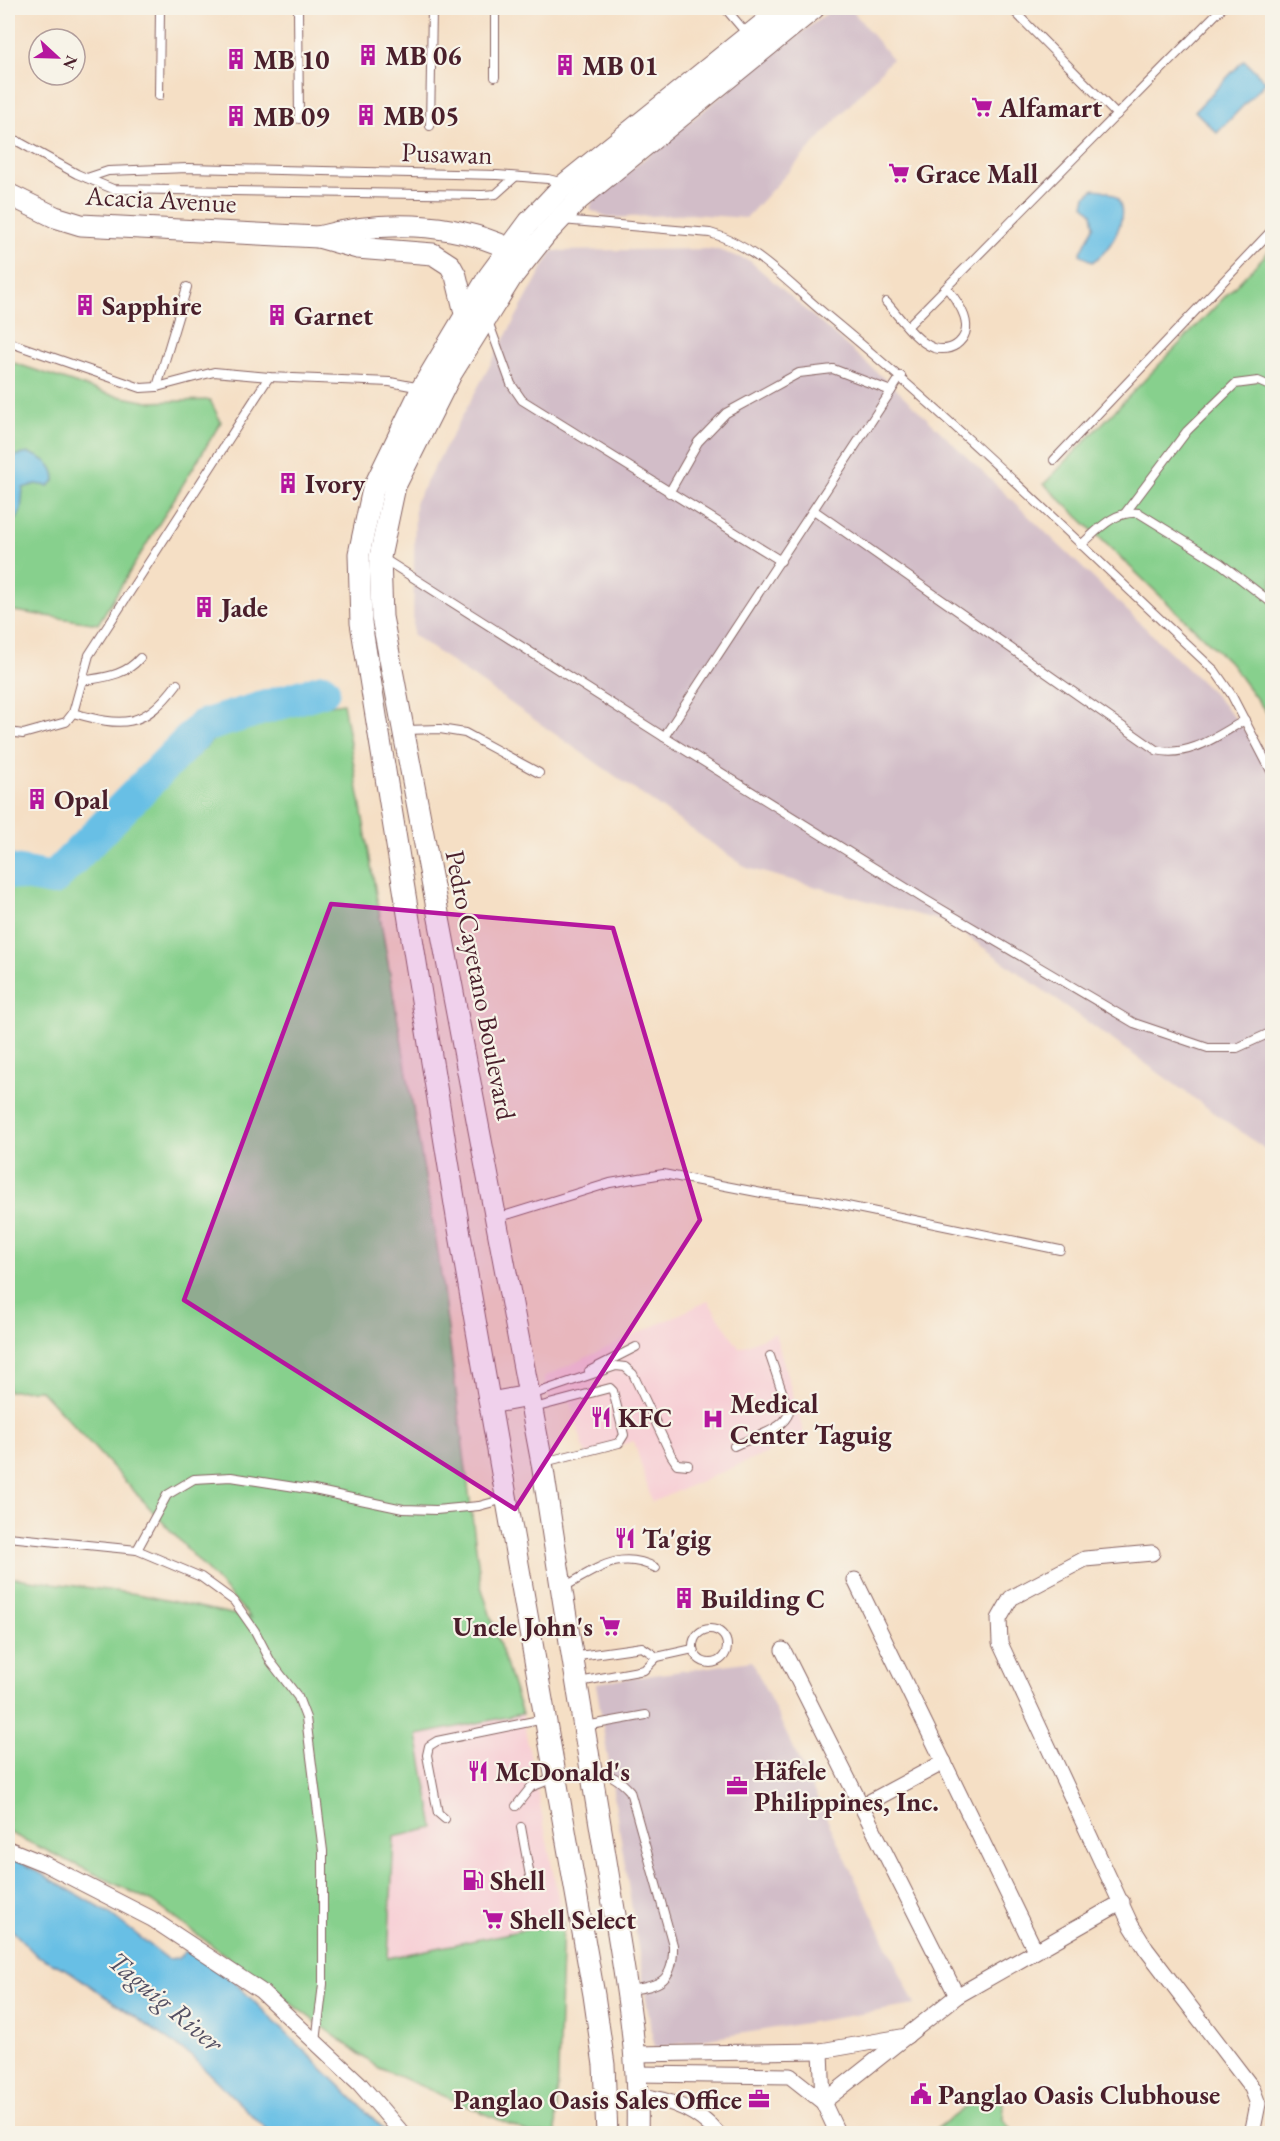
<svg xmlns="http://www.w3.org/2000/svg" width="1280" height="2141" viewBox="0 0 1280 2141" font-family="'EB Garamond',serif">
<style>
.built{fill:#f7cfd5}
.industrial{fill:#d2bdc8}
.green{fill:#87d08d;stroke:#68785c;stroke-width:1.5}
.water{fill:#68bfe5;stroke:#596f88;stroke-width:1.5}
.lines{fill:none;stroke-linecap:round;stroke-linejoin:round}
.river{stroke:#68bfe5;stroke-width:34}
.lane-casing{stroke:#866261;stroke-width:10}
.street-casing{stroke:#866261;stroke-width:17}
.secondary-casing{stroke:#866261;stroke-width:23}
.lane{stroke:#fff;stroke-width:8}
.street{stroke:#fff;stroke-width:15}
.secondary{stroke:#fff;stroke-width:21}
.marked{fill:#b5179e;fill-opacity:0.2;stroke:#b5179e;stroke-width:4.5;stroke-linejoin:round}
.labels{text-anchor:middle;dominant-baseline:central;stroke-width:4.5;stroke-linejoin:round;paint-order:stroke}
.poi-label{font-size:27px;font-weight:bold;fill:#4a1f2b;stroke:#f7f3e8;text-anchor:start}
.street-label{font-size:27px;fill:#4a1f2b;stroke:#f7f3e8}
.water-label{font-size:28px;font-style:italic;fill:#534f63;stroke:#f7f3e8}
</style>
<rect width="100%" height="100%" fill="#f7f3e8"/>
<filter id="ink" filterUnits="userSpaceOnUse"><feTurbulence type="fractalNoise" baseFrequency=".0167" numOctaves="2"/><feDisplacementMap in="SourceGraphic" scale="12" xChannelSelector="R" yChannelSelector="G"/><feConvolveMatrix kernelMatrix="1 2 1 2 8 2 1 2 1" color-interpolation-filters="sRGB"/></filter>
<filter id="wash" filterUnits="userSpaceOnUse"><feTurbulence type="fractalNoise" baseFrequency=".008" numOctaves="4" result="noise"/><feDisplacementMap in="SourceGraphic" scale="24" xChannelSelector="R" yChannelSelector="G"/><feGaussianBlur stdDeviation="1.35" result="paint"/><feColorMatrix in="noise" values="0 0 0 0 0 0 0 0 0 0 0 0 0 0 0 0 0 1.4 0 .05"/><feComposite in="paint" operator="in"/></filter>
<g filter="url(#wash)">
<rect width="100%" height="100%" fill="#f5dfc5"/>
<g class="built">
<polygon points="708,1301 739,1348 775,1333 805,1437 652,1502 634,1441 586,1455 568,1396 550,1401 544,1377"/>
<polygon points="522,1714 563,1922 388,1959 394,1837 434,1827 416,1735"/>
</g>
<g class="industrial">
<polygon points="834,8 850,8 892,59 746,218 690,214 610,218 590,210 592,201 767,59"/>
<polygon points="715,249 750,261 896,389 1211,691 1272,760 1272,1154 949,923 747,868 413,635 415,503 552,251"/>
<polygon points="752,1661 915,2005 654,2048 596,1683"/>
</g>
<g class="green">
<polygon points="1272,248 1272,720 1230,663 1044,484"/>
<polygon points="8,361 108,394 148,402 210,400 221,422 98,624 8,610"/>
<polygon points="343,703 438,1252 481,1586 522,1714 417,1735 434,1828 394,1837 388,1958 563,1922 556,2133 530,2133 377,2067 153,1902 8,1832 8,1577 137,1594 251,1618 41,1390 8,1391 8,883 59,890 222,731 270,714"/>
<polygon points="988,2090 1004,2104 1003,2120 1014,2133 931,2133"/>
</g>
<g class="water">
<polygon points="1244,60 1266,82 1217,133 1195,111"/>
<path d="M1094,189C1142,191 1118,247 1092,262L1080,254L1094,226L1092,213L1084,205L1086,196Z"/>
<path d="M29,453C42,458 55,464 55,480L49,486L36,484L23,488L21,510L17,519L8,521C7,500 4,473 15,456Z"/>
<polygon points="8,1856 16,1859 109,1913 168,1959 178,1958 186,1951 229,1977 388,2133 270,2133 191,2056 69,1971 36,1955 8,1926"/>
</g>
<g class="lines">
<polyline class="river" points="8,871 53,879 203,726 323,690"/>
</g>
</g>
<g filter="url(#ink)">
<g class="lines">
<defs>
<g id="lane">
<polyline points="298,8 299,119"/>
<polyline points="495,8 495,77"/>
<polyline points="725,8 747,34"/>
<polyline points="1011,8 1117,115"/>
<polyline points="159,96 160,8"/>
<polyline points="430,126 432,8"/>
<polyline points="8,136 77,174 113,189 483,195 496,194 515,177"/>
<polyline points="87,178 108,171 188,168 497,175 548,179 564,183"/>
<path d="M562,220L710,233C753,244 789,284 824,313C960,425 1086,550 1215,671L1231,694L1272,773"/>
<path d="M886,302C899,316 915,341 934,348C942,350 950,349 956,345C978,329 959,303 947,288"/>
<polyline points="488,321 511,384 522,400 781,561"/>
<polyline points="908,326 1222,8"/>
<polyline points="8,342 141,388 157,387 214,372 269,377 390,382 421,388"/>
<polyline points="157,387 187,287"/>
<polyline points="1054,460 1272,230"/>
<polyline points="669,493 698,442 726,413 799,373 833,369 891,391"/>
<path d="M815,511L1156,750C1189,758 1217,736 1245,720"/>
<polyline points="1126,512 1187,431 1235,384 1258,381 1272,387"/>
<path d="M1081,545C1099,529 1113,511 1139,513L1220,563L1272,603"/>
<polyline points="384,559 664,737 901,376"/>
<path d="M82,681C104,677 125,676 140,658"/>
<path d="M73,713C123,727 143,729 177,684"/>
<polyline points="405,730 440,729 465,733 539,773"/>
<polyline points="8,732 23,734 66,722 73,713 89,655 269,377"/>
<polyline points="664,737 924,899 1134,1023 1208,1048 1237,1048 1272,1032"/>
<polyline points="497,1218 610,1183 663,1174 767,1194 818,1200 1060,1250"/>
<polyline points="589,1371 636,1347"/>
<polyline points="531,1395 616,1366 625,1367 633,1374 671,1455 677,1464 688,1465"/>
<polyline points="534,1408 610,1388 613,1391 624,1435 619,1443 544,1462"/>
<path d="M734,1446C750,1438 785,1430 789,1412L770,1356"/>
<polyline points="8,1537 137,1550 167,1495 194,1479 231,1477 314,1490 403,1509 436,1510 479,1506 505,1499"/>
<polyline points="137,1550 201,1577 234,1601 255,1631 271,1662 298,1697 306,1718 323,1851 323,1984 316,2042"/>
<path d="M564,1587C597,1569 619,1549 656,1568"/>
<circle cx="710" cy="1646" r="17"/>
<polyline points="572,1657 642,1647 657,1657"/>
<polyline points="579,1682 644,1670 657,1657 693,1649"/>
<polyline points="585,1726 646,1715"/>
<path d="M593,1772C610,1773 619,1779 630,1791L673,1945C674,1981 661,1986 628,1990"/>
<polyline points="516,1806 531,1787 554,1778"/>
<polyline points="445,1819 438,1813 427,1755 429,1746 437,1741 544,1719"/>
<polyline points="521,1827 530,1876"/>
</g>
<g id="street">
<polyline points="1152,1553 1085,1559 1011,1598 999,1619 1000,1643 1131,1925 1146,1949 1252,2088 1258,2104 1252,2134"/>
<polyline points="855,1580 1035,1950"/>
<polyline points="783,1650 957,1996"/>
<polyline points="862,1806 944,1762"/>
<polyline points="8,1849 45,1864 152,1919 261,1991 359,2083 403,2134"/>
<polyline points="821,2051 823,2102 838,2134"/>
<polyline points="636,2054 821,2051 907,2036"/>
<polyline points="637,2074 790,2076 823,2102 957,1996 1122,1902"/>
<path d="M639,2096C668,2099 698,2110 718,2134"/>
</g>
<g id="secondary">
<polyline points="8,194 55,217 81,225 318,237 357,248 433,254 450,265 456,276 465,313"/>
<path d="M318,237C380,220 449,221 508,248"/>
<polyline points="490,1403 529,1396"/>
<polyline points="607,2134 604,2065 594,1995 459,1229 361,623 359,554 373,489 422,388 489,276 529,222 565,184 783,8"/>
<path d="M637,2134C640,2044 621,1955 607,1867C585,1732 562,1598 542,1463L382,617L380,557L395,486L451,374L511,278L546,234L579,199L814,8"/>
</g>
</defs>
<use href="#lane" class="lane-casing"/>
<use href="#street" class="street-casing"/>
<use href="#secondary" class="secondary-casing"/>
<use href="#lane" class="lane"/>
<use href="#street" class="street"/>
<use href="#secondary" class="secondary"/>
</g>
</g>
<path class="marked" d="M331,904L613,928L700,1220L515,1509L184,1300Z"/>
<defs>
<symbol id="building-bare" viewBox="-9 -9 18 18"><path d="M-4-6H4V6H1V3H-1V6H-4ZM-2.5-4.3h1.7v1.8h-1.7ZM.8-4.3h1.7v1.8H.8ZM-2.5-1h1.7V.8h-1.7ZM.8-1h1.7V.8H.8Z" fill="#b5179e" stroke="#f7f3e8" stroke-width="2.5" paint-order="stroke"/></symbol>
<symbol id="supermarket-bare" viewBox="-9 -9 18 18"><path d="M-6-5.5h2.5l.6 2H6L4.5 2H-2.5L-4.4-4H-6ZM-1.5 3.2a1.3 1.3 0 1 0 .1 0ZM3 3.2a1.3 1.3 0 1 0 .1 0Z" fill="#b5179e" stroke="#f7f3e8" stroke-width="2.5" paint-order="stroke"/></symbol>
<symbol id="restaurant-bare" viewBox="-9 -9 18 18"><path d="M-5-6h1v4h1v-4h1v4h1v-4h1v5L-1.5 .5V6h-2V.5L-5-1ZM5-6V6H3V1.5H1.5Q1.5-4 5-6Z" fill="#b5179e" stroke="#f7f3e8" stroke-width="2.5" paint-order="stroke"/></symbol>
<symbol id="hospital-bare" viewBox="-9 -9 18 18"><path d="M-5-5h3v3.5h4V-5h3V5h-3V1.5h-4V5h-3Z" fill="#b5179e" stroke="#f7f3e8" stroke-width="2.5" paint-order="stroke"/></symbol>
<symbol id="office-bare" viewBox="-9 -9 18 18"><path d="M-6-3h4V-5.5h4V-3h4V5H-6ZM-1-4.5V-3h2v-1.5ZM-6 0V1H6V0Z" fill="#b5179e" stroke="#f7f3e8" stroke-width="2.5" paint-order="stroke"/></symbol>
<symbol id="fuel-bare" viewBox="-9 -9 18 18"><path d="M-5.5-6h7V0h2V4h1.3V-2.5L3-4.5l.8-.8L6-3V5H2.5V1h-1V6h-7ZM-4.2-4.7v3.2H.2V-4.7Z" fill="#b5179e" stroke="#f7f3e8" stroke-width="2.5" paint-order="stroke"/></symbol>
<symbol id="civic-bare" viewBox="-9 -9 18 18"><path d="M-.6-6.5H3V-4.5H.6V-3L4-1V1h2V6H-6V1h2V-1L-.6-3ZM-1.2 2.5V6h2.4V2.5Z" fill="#b5179e" stroke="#f7f3e8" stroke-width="2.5" paint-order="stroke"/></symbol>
</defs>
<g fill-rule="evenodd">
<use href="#building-bare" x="353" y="40" width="30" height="30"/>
<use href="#building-bare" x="221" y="44" width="30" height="30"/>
<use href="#building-bare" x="550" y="50" width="30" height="30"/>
<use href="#supermarket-bare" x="967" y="92" width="30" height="30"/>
<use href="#building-bare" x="351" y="100" width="30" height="30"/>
<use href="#building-bare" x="221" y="101" width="30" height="30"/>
<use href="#supermarket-bare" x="884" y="158" width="30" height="30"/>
<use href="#building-bare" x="70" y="290" width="30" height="30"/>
<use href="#building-bare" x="262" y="300" width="30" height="30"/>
<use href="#building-bare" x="273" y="468" width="30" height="30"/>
<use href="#building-bare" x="189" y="592" width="30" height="30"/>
<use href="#building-bare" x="22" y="784" width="30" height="30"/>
<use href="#restaurant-bare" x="586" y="1402" width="30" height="30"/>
<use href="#hospital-bare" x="698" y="1404" width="30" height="30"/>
<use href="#restaurant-bare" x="610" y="1523" width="30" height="30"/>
<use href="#building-bare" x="669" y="1583" width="30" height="30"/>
<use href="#supermarket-bare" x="595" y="1611" width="30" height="30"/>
<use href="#restaurant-bare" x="463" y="1756" width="30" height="30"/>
<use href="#office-bare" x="722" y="1771" width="30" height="30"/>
<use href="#fuel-bare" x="458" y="1865" width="30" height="30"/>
<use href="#supermarket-bare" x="478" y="1904" width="30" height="30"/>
<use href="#civic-bare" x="906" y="2079" width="30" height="30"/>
<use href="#office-bare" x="744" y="2084" width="30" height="30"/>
</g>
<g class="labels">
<g class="poi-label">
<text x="385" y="55">MB 06</text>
<text x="253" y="59">MB 10</text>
<text x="582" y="65">MB 01</text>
<text x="999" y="107">Alfamart</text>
<text x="383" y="115">MB 05</text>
<text x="253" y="116">MB 09</text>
<text x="916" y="173">Grace Mall</text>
<text x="102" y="305">Sapphire</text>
<text x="294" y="315">Garnet</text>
<text x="305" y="483">Ivory</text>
<text x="221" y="607">Jade</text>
<text x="54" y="799">Opal</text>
<text x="730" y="1403">Medical<tspan x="730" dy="31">Center Taguig</tspan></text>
<text x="618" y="1417">KFC</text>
<text x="642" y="1538">Ta'gig</text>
<text x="701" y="1598">Building C</text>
<text x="593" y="1626" text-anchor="end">Uncle John's</text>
<text x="754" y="1770">Häfele<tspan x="754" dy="31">Philippines, Inc.</tspan></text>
<text x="495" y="1771">McDonald's</text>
<text x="490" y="1880">Shell</text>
<text x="510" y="1919">Shell Select</text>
<text x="938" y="2094">Panglao Oasis Clubhouse</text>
<text x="742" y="2099" text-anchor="end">Panglao Oasis Sales Office</text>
</g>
<g class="street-label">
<text transform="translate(447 153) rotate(2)">Pusawan</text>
<text transform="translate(161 199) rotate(3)">Acacia Avenue</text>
<text transform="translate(481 985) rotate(79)">Pedro Cayetano Boulevard</text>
</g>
<g class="water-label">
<text transform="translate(166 2001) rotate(40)">Taguig River</text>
</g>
</g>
<rect width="1280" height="2141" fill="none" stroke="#f7f3e8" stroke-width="30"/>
<g transform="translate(57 57) rotate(112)"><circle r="28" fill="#f7f3e8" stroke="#b29e9c" stroke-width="1.5"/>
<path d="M0-4.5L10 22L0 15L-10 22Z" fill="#b5179e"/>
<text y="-9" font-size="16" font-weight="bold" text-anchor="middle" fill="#4a1f2b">N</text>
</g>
</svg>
